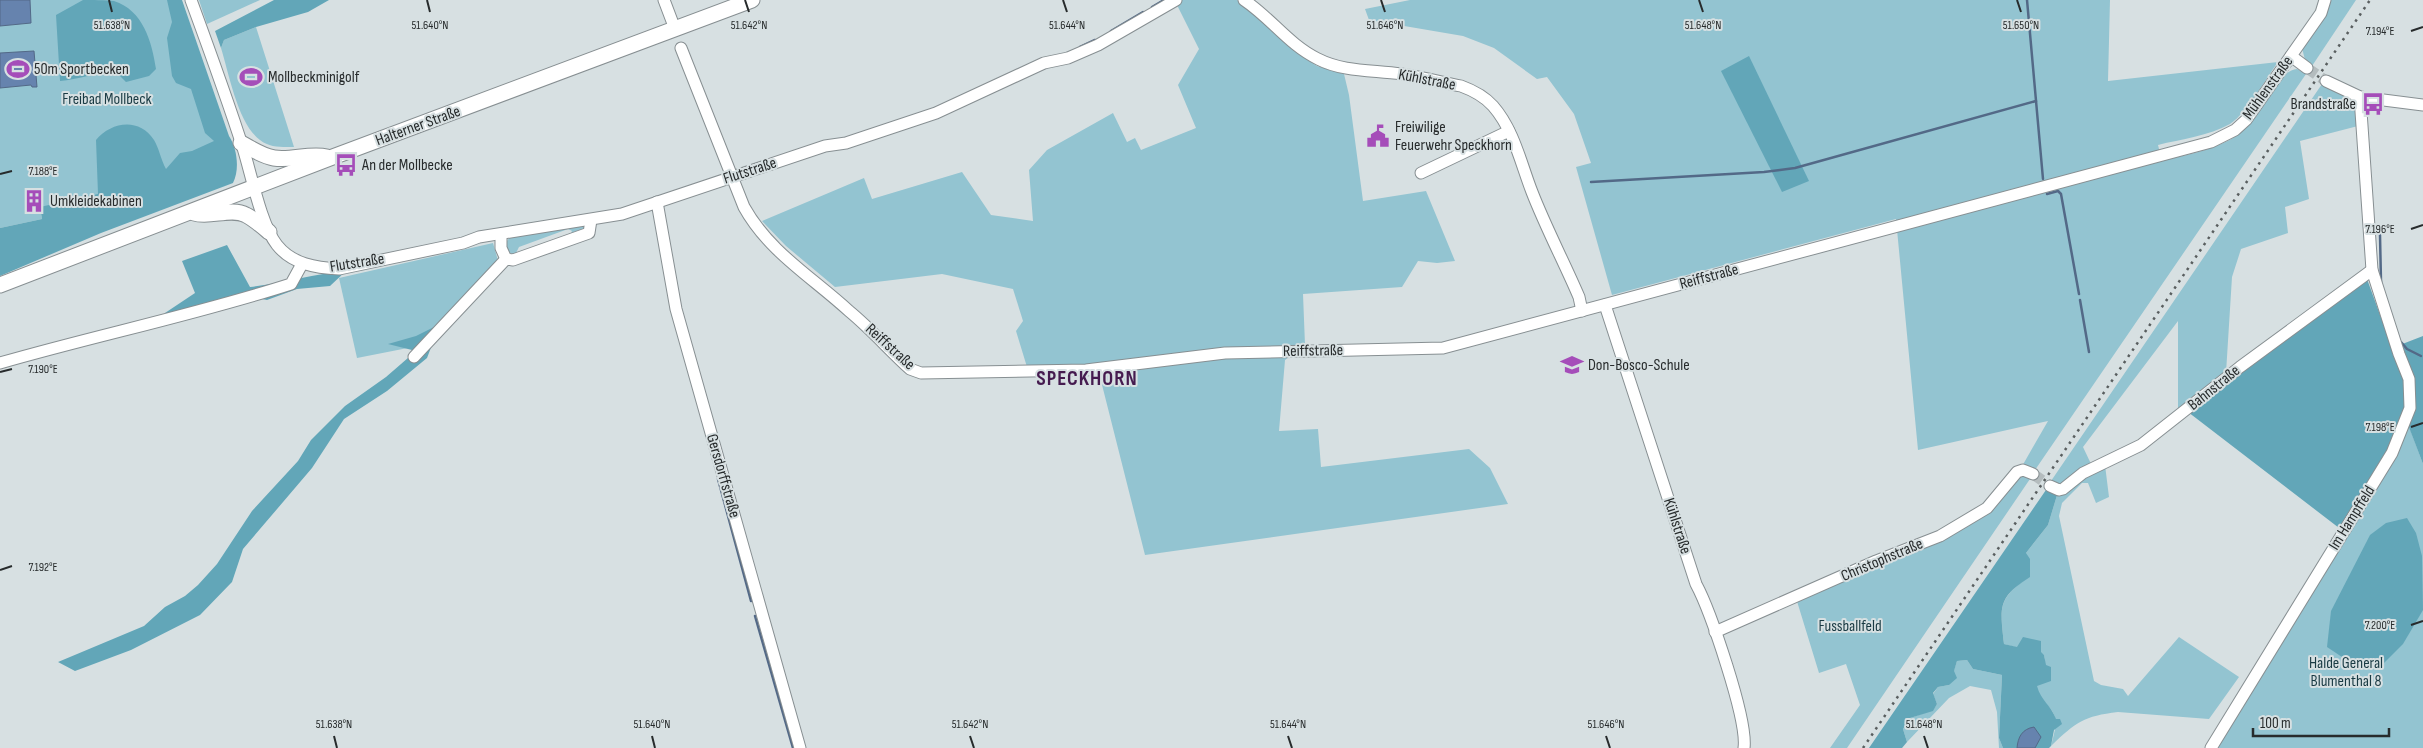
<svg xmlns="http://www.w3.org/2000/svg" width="2423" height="748" viewBox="0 0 2423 748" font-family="'Sofia Sans Condensed',sans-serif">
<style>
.green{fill:#93c4d1}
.forest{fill:#62a6b8}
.water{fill:#6683ae;stroke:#536987}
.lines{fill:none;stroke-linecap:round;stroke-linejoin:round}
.stream{stroke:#536987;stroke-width:2.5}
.street-tunnel{stroke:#b4bcbe;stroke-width:11;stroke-dasharray:11 5.5;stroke-linecap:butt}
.street-casing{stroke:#878f92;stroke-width:13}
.secondary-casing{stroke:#878f92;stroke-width:17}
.street{stroke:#fff;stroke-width:11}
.secondary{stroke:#fff;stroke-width:15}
.rail{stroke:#595e5f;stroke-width:2.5;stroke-dasharray:2.5 5;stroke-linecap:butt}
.ticks{fill:none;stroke:#272b2c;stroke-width:2}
.labels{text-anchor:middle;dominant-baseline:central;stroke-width:4;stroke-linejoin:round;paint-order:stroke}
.poi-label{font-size:16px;fill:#272b2c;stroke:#d7e0e2;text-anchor:start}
.street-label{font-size:16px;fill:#272b2c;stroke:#d7e0e2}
.park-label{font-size:16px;fill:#193a43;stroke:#d7e0e2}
.district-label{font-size:21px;font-weight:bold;letter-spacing:1px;fill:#451b4f;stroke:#d7e0e2}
.ticks-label{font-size:12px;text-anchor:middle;fill:#272b2c;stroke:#d7e0e2;stroke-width:4;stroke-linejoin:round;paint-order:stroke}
</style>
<rect width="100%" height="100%" fill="#d7e0e2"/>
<g class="green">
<polygon points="0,0 179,0 233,170 40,208 42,219 0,228"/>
<polygon points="199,0 260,0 207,24"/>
<polygon points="1182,0 1237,0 1263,17 1303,57 1317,66 1344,74 1349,95 1363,201 1426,191 1455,261 1437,263 1418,261 1402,287 1303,294 1305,345 1285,360 1279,431 1318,429 1321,467 1469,449 1490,468 1508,504 1145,555 1097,365 1027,367 1016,331 1023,321 1013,289 942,274 835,287 786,246 762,221 864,178 872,199 962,172 991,215 1033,221 1029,170 1047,150 1113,113 1127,142 1135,138 1141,150 1196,128 1178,85 1199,49 1176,3"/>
<path d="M1410,0H2110L2108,81L2278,62C2265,80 2248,112 2230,124C2209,136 2181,139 2158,145L2162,161C2191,153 2227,149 2249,125C2262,110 2277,71 2297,69L2306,74L2035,470L2021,468L2048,421L1918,450L1896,219L1612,295L1576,167L1591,163L1574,114L1547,77L1537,79L1494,48L1463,36L1369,20L1365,9Z"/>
<polygon points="2330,0 2356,0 2312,66 2305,60 2302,48"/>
<path d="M256,27L294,147C282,147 270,148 260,140C238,124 229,74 221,48L224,40Z"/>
<polygon points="2322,84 2354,100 2358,126 2300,141 2309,199 2285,207 2288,233 2241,249 2232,277 2226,373 2178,415 2178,321 2083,447 2092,466 2064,486 2051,481"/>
<polygon points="585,226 585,228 571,233 572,231 568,229 519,247 516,253 512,254 507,251 507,241 510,237"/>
<polygon points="493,243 499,264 423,345 357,358 339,278"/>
<polygon points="2407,421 2423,464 2423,748 2212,748"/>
<path d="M2105,465L2109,497L2096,503L2088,483H2082L2062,503L2059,516L2094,681L2101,685L2123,689L2128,696L2179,637L2239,677L2209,719L2118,712C2084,716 2076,722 2051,746C2053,737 2057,726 2055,718C2053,705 2035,700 2037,685C2039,673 2047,668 2044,655L2004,644C2000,607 1997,599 2030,576L2026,553L2048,525L2058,492Z"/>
<polygon points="2018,474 2032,476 1847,748 1830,748 1860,705 1846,664 1819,673 1796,598 1958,526"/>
<polygon points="1967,660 1973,669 2002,675 1999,738 2003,748 1999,748 1997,712 1991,690 1970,686 1949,698 1907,742 1903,729 1910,718 1933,710 1937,704 1933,694 1938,687 1949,685 1957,661"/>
</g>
<g class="forest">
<path d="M83,0C92,0 105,0 114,1C143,10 152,42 156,69L149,76L126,82L117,73C98,72 79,79 60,81L56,15Z"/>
<path d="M167,0H182L229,136C237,148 240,169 233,183L101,233L0,276V228L42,219L40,207L98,194L96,140C111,122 139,117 154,140C159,148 161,160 166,169L180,153L192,151L214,141L205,133L191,89L176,83L172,76L167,38L172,22Z"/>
<polygon points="274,0 329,0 308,12 256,27 224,40 221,48 215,31"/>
<polygon points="1749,56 1809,181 1782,192 1721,71"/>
<path d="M227,245L250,287C283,283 314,274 346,271L330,286L297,289L267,300L247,296L168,317L165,313L195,293L182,261Z"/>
<polygon points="2367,279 2392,348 2423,336 2423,464 2407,422 2343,531 2188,412"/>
<polygon points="440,324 427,358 387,391 344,419 312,468 243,549 232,582 200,615 131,650 75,671 58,662 144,626 165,607 185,596 198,585 217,564 252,511 298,461 311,440 345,406 386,377 416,351 388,344 416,336"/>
<path d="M2048,487L2058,492L2048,525L2026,553L2030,559V577C1997,598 2000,607 2004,644L2017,647L2023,637L2041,641V652L2044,655L2046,665L2051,667V681L2037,686C2041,701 2051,705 2056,719H2060L2062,724L2054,730L2051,746L2049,748H2003L1999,738L2002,675L1973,669L1967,660L1957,661L1954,671L1957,678L1949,685L1938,687L1933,693L1937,704L1933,711L1910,718L1903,729L1907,742L1902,748H1869Z"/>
<polygon points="2407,518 2416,533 2422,556 2423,610 2403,644 2383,664 2360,669 2327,647 2331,611 2370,535 2386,523"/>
</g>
<g class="water">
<polygon points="0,0 30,0 31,23 0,26"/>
<polygon points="34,51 37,87 32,87 31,85 0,88 0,53"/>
<path d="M2034,727L2041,737L2035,748H2017C2018,737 2022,729 2034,727Z"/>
</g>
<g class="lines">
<g class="stream">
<polyline points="2027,0 2043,179"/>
<polyline points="1152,7 1164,0"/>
<polyline points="1111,31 1143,12"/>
<polyline points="1080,47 1095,40"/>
<polyline points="1591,182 1764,172 1795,168 2036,101"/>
<polyline points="2047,194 2058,191 2061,194 2079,294"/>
<polyline points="2380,235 2381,282"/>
<polyline points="2080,300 2089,352"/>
<polyline points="2401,342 2407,349 2421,356"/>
<polyline points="718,479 751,601"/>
<polyline points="755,616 793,748"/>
</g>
<g class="street-tunnel">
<polyline points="2307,68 2326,81"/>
<polyline points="2033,474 2050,486"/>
</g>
<defs>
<g id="street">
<path d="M191,0C209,49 227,98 243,148C251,173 261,225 277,245C292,264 316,268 339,269L463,243L479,237L622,214L825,146L846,143L936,113L1044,63L1068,58L1098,45L1176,0"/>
<polyline points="664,0 675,29"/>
<path d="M1244,0C1271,18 1289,45 1318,59C1343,72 1374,70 1401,74C1421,77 1441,82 1461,86C1472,90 1485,97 1493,106C1514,130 1521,164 1532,192C1546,228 1564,262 1579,297L1582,311"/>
<path d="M681,48L744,207C769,252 812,277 849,311C871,329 889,350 910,369L921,373L1086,370L1225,353L1443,348L2211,142L2235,130L2246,120L2321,13L2325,0"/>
<polyline points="2291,56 2307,68"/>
<polyline points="2326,81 2360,97 2423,105"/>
<polyline points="1421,173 1509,131"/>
<polyline points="657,202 676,309 800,748"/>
<polyline points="501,234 501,248 506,259 513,260 589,233 591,220"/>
<path d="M1605,305L1696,584C1710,610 1748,720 1744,748"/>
<polyline points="414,357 506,259"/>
<path d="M0,363C97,335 195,315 291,284L302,264"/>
<polyline points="2050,486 2059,490 2063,489 2083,473 2141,445 2240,367 2372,270"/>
<polyline points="1715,632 1876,561 1940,536 1987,508 2017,472 2023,470 2033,474"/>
<polyline points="2211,748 2392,453 2410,408 2409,379 2399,354 2372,270 2360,97"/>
</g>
<g id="secondary">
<path d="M241,143C252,149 262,156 274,158C291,161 309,153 327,157"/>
<path d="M194,213C210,218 231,207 246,215C254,219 262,226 269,232"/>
<polyline points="0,285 330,158 752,0"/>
</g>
</defs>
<use href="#street" class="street-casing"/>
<use href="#secondary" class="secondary-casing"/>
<use href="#street" class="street"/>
<use href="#secondary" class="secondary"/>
<polyline class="rail" points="1863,748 2370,0"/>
</g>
<path class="ticks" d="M109,0L112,12M427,0L430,12M745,0L749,12M1063,0L1067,12M1381,0L1385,12M1699,0L1703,12M2017,0L2021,12M2411,31L2423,27M0,174L12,171M2411,229L2423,225M0,372L12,369M2411,427L2423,423M0,570L12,566M2411,625L2423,621M334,736L337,748M652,736L655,748M970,736L974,748M1288,736L1292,748M1606,736L1610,748M1924,736L1928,748"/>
<defs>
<symbol id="stadium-bare" viewBox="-9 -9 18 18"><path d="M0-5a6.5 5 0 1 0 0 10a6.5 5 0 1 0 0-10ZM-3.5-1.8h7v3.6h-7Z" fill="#a54db9" stroke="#d7e0e2" stroke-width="2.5" paint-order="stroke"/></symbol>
<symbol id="bus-bare" viewBox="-9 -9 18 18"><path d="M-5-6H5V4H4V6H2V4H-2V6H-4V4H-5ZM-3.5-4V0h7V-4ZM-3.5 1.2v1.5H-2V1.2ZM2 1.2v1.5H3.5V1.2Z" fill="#a54db9" stroke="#d7e0e2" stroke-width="2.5" paint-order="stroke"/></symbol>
<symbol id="civic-bare" viewBox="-9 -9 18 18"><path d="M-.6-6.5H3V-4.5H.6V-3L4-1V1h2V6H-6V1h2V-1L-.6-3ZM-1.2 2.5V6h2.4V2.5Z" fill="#a54db9" stroke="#d7e0e2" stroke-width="2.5" paint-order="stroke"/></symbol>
<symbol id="building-bare" viewBox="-9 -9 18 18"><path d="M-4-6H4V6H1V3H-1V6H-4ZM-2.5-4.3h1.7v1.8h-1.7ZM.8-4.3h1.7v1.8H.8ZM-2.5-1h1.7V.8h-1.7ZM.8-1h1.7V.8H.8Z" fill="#a54db9" stroke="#d7e0e2" stroke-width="2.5" paint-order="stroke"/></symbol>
<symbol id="school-bare" viewBox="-9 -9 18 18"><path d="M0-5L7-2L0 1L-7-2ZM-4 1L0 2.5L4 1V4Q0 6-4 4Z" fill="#a54db9" stroke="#d7e0e2" stroke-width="2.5" paint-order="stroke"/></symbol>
</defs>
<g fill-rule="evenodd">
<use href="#stadium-bare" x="2" y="53" width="32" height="32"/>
<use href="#stadium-bare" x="235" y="61" width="32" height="32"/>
<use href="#bus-bare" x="2357" y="88" width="32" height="32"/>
<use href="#civic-bare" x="1362" y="120" width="32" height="32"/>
<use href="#bus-bare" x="330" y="149" width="32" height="32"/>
<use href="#building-bare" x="18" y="185" width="32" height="32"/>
<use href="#school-bare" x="1556" y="349" width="32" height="32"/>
</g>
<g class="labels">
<g class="poi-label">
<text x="34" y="69">50m Sportbecken</text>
<text x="268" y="77">Mollbeckminigolf</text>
<text x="2356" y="104" text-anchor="end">Brandstraße</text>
<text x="1395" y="127">Freiwilige<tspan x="1395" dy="18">Feuerwehr Speckhorn</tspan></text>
<text x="362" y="165">An der Mollbecke</text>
<text x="50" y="201">Umkleidekabinen</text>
<text x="1588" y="365">Don-Bosco-Schule</text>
</g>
<g class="street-label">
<text transform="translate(1427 80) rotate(11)">Kühlstraße</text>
<text transform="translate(2268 88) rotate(-54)">Mühlenstraße</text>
<text transform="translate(418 126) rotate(-20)">Halterner Straße</text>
<text transform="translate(750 171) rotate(-18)">Flutstraße</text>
<text transform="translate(357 263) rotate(-9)">Flutstraße</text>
<text transform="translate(1709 277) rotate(-15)">Reiffstraße</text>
<text transform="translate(890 347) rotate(42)">Reiffstraße</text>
<text transform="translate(1313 351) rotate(-1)">Reiffstraße</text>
<text transform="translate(2214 388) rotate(-39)">Bahnstraße</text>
<text transform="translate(723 476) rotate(74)">Gersdorffstraße</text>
<text transform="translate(2352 518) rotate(-58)">Im Hampffeld</text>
<text transform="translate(1677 526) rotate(72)">Kühlstraße</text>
<text transform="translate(1882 560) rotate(-23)">Christophstraße</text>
</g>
<g class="park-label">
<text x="107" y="99">Freibad Mollbeck</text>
<text x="1850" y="626">Fussballfeld</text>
<text x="2346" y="663">Halde General<tspan x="2346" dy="18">Blumenthal 8</tspan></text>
</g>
<g class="district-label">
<text x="1087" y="378">SPECKHORN</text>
</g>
</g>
<g class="ticks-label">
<text x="112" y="29">51.638°N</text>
<text x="430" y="29">51.640°N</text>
<text x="749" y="29">51.642°N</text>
<text x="1067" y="29">51.644°N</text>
<text x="1385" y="29">51.646°N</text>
<text x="1703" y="29">51.648°N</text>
<text x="2021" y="29">51.650°N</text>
<text x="2380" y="35">7.194°E</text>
<text x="43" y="175">7.188°E</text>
<text x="2380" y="233">7.196°E</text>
<text x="43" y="373">7.190°E</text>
<text x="2380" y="431">7.198°E</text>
<text x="43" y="571">7.192°E</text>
<text x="2380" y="629">7.200°E</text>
<text x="334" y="728">51.638°N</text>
<text x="652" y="728">51.640°N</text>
<text x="970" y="728">51.642°N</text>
<text x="1288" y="728">51.644°N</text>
<text x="1606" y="728">51.646°N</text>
<text x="1924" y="728">51.648°N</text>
</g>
<path d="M2253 728v8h136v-8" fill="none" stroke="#272b2c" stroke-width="2.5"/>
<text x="2260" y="728" font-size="15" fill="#272b2c" stroke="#d7e0e2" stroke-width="4" paint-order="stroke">100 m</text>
</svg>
